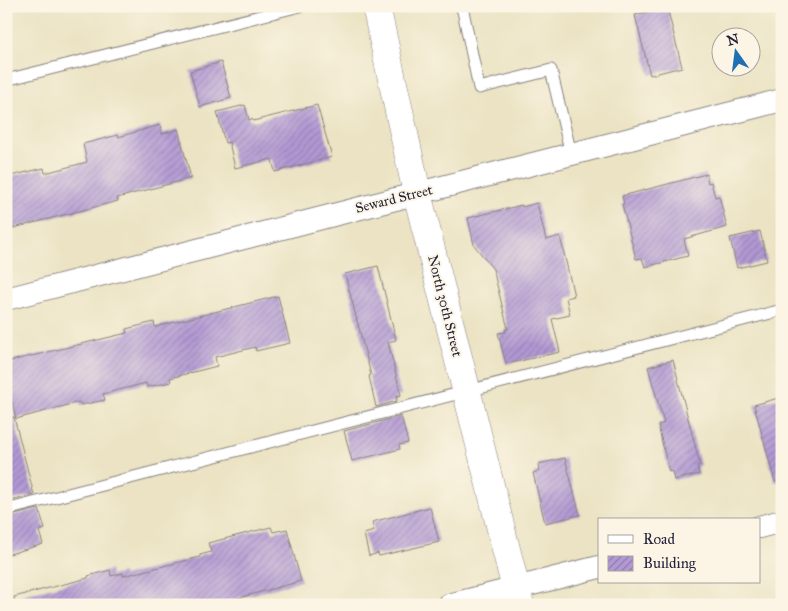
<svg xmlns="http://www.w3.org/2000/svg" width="788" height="611" viewBox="0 0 788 611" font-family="'IM FELL Great Primer',serif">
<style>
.building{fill:url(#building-hatch)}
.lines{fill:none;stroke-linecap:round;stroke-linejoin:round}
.lane-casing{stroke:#86827f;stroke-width:13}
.street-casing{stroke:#86827f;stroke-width:24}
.secondary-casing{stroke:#86827f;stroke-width:29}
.lane{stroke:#fff;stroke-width:11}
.street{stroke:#fff;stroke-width:22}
.secondary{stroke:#fff;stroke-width:28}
.labels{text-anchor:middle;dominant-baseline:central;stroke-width:4;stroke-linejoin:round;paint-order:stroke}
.street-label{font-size:14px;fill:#22223b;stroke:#fcf5e5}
</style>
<defs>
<pattern id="building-hatch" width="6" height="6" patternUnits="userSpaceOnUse" patternTransform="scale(1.25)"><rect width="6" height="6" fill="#b299d4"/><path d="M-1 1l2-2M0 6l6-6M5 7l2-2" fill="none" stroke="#907cad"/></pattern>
</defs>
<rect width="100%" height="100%" fill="#fcf5e5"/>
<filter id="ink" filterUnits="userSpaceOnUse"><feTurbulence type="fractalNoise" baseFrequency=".02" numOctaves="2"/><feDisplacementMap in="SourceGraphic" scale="10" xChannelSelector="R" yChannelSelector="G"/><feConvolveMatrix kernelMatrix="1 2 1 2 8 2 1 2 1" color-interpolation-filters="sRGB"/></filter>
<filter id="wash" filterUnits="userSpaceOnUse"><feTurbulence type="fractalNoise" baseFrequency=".0096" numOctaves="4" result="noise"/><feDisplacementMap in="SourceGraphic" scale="20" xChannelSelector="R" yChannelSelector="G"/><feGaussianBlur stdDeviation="1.12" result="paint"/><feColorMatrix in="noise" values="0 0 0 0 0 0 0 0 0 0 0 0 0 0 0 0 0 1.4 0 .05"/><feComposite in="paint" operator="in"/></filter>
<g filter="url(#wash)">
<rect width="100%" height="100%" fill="#ebe3c3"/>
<g id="blocks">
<g class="building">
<polygon points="667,7 682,67 650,75 635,15"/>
<polygon points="221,62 231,98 200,107 190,71"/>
<polygon points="245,105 249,120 252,119 253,121 317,105 332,157 275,172 272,159 235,168 229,142 225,143 217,112"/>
<polygon points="160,125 162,134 178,129 191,178 117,198 118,201 6,230 6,177 44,168 45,173 87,162 83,144 118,135 118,137"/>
<polygon points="706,174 708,183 711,182 715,197 719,196 727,227 684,239 688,256 645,267 642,258 636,259 622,204 624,204 622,196"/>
<polygon points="537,203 546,240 560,236 574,296 566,298 570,315 552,319 560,352 506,364 498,333 506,332 505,329 508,329 493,269 474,245 468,218 522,205 522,207"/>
<polygon points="760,231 767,261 737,268 730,238"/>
<polygon points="378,266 396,340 388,342 401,395 396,396 397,401 376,407 369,376 371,375 345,274"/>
<polygon points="278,296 290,343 256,351 255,347 215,357 217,366 170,378 171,382 147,387 146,383 103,394 105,400 81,405 79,402 16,419 6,379 6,362 127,333 126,329 154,322 155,327"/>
<polygon points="673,360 700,465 697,466 699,474 674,480 672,471 669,472 658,425 664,423 648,367"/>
<polygon points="782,397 782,481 775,482 754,405"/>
<polygon points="401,416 408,443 399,445 400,449 352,461 344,431"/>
<polygon points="14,417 34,495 6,502 6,418"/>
<polygon points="565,458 580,515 545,523 533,473 539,471 538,464"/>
<polygon points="430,507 439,542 379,556 378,553 369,556 364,534 374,531 372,522"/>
<polygon points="39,509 45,529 39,531 43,544 6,555 6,517"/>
<polygon points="271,527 273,532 287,529 301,581 213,605 15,605 14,597 88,578 88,576 110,570 111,576 123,573 123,576 200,557 200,555 211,552 208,543"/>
</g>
</g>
</g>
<g filter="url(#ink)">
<use href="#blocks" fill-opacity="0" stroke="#86827f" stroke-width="1"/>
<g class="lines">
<defs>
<g id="lane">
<polyline points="460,6 463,11 479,88 551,70 571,154"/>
<polyline points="377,11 398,6"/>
<polyline points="6,80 300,6"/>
<polyline points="6,510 782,310"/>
</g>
<g id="street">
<polyline points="6,299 782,100"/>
<polyline points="759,527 782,521"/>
<polyline points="449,605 599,567"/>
</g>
<polyline id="secondary" points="376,6 417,193 520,605"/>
</defs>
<use href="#lane" class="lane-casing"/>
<use href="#street" class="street-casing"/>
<use href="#secondary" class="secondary-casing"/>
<use href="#lane" class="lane"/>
<use href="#street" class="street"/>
<use href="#secondary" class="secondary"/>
</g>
</g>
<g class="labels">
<g class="street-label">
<text transform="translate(394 199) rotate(-14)">Seward Street</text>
<text transform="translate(445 306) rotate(76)">North 30th Street</text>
</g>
</g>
<rect width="788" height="611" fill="none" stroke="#fcf5e5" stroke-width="25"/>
<rect x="598" y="518" width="162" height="65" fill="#fcf5e5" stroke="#a5a1a1"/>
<rect x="608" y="535" width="25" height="8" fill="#ffffff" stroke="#a5a1a1"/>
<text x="643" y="544" font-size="15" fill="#22223b">Road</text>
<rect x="608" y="556" width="25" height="15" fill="url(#building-hatch)" stroke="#a5a1a1"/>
<text x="643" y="568" font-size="15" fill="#22223b">Building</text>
<g transform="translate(736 52) rotate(346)"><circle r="24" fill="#fcf5e5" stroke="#a5a1a1"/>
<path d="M0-4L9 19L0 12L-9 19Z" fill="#1f6fb2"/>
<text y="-8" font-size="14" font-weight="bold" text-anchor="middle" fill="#22223b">N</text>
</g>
</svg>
